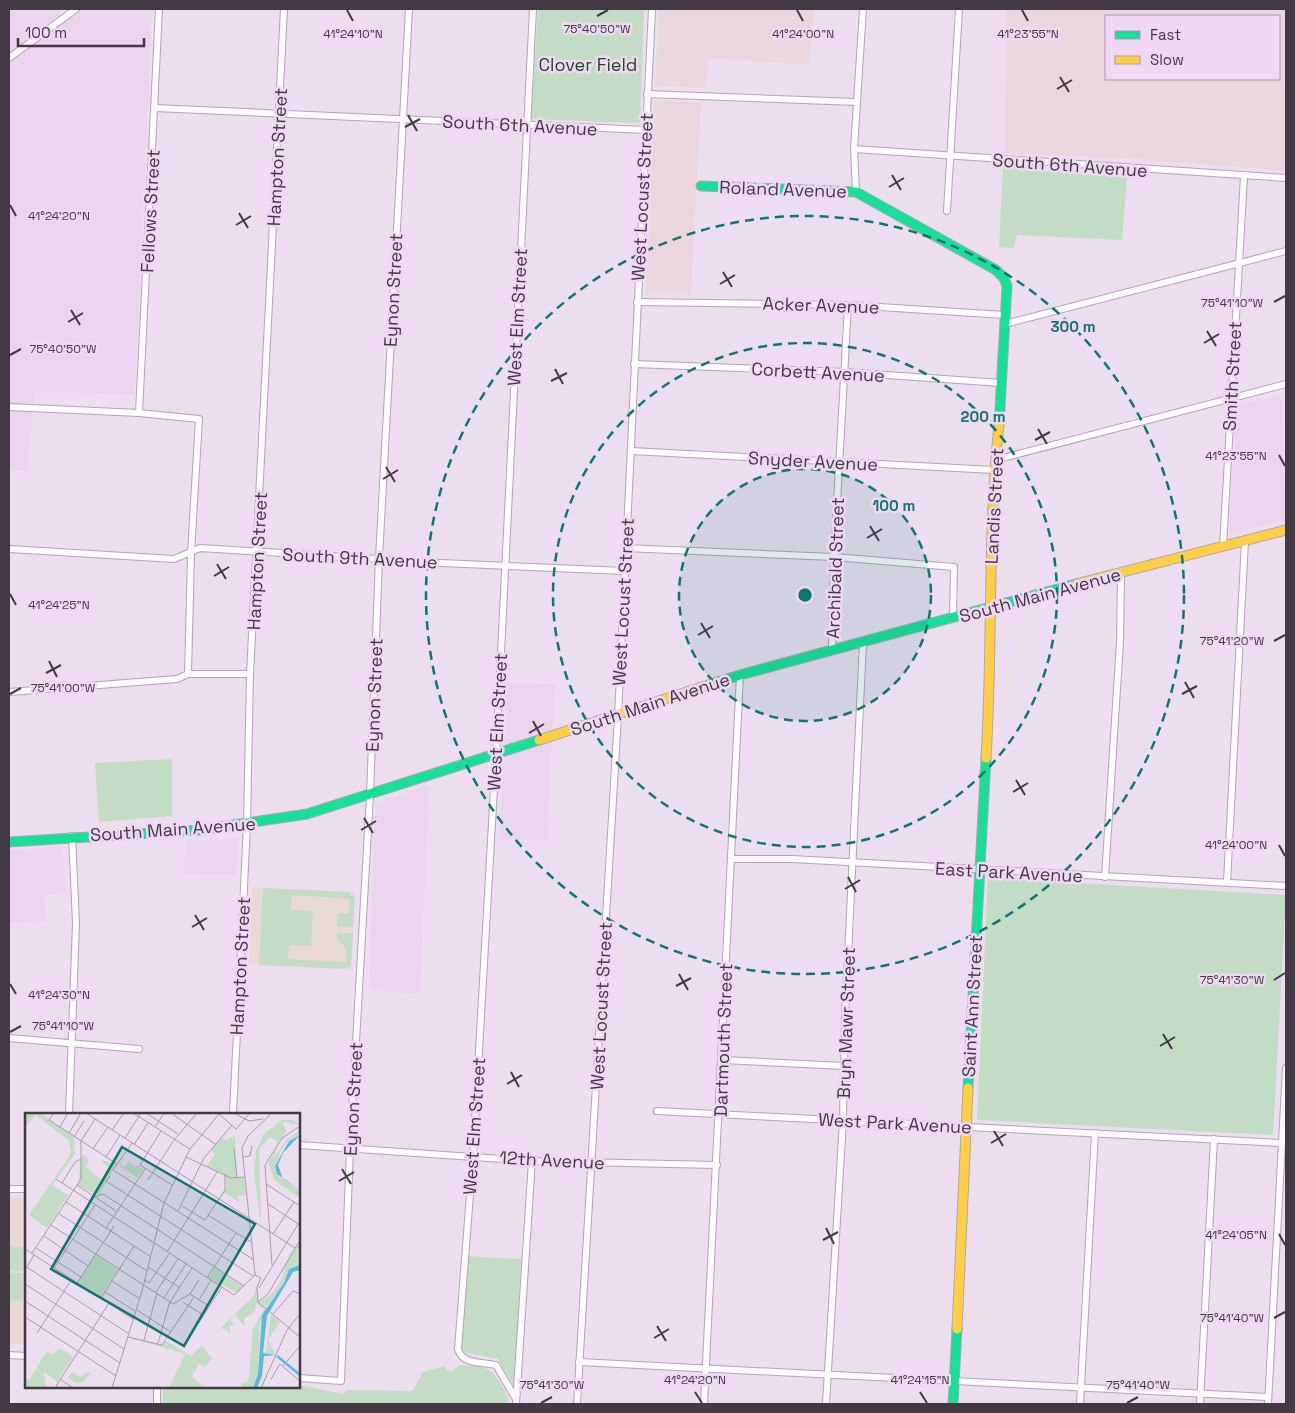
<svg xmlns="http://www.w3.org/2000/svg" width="1295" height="1413" viewBox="0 0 1295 1413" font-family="'Space Grotesk',sans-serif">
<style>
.built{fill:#ead4ee}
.industrial{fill:#ebd6de;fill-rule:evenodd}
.education{fill:#e8d9d7}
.green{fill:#c3dcc5}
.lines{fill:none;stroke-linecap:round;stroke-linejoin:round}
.street-casing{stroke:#b0a5b2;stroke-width:8}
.fast-casing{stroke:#b0a5b2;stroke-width:11}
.slow-casing{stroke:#b0a5b2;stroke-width:11}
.street{stroke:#fcfafd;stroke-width:6}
.fast{stroke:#16e098;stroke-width:9}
.slow{stroke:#ffcf43;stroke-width:9}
.ticks{fill:none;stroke:#433945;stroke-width:2}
.ring{fill:none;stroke:#0f766e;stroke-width:2.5;stroke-dasharray:9 6}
.labels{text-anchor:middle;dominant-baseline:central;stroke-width:5;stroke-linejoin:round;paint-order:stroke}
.park-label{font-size:18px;fill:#1b4b1f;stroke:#f0d8f5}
.street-label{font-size:18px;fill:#433945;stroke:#f0d8f5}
.inset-river{fill:none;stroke:#5bbbd6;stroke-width:2.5}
.inset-road{fill:none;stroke:#a89cab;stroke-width:1}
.view{fill:#0f766e;fill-opacity:0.15;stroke:#0f766e;stroke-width:2.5}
.inset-edge{fill:none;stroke:#433945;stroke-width:2.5}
.ticks-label{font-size:12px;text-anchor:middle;fill:#433945;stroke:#f0d8f5;stroke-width:5;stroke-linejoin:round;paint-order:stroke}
.centre{fill:#0f766e;stroke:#f0d8f5;stroke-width:2.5}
.ring-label{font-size:15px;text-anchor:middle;font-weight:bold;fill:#0f766e;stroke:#f0d8f5;stroke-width:5;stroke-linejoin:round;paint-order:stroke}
</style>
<rect width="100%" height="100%" fill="#ecdeef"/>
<g class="built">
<polygon points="9,9 59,9 60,24 82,9 152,9 135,395 35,391 27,471 9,470"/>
<polygon points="1281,395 1286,520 1230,533 1235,406"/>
<polygon points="506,683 555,684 547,841 500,838"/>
<polygon points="429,785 420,994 369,990 375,803"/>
<polygon points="239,838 236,875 184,874 185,841"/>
<polygon points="63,846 66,893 44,895 46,921 9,923 9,851"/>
</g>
<g class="industrial">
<polygon points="659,9 814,9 809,65 709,58 705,88 655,86"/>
<path d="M1007,9H1286V171L1137,159L1005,153ZM1106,16H1279V79H1106Z"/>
<polygon points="654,100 701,103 691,295 646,295"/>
</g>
<g class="education">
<polygon points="252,888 355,892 351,969 249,964"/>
<polygon points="9,1197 26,1198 26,1345 9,1344"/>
</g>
<g class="green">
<polygon points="538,9 644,9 640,123 531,119"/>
<polygon points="1003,168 1127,177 1122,240 1017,235 1014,248 999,247"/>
<polygon points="172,759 172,816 99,822 95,763"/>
<polygon points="988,878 1286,895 1273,1135 977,1120"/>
<polygon points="263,888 350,892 350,896 355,895 353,927 337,927 338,913 349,914 349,899 292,895 291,910 313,911 311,946 289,945 288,959 346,962 346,948 337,939 337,933 353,933 351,967 346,967 346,969 259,965"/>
<polygon points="9,1246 24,1247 23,1271 9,1270"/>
<polygon points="466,1256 521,1259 514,1387 498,1359 463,1352 460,1346"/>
<polygon points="9,1273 23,1273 22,1301 9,1300"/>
<path d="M459,1365C482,1367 490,1364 502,1386C506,1392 509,1397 508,1404H163V1387H299V1385L343,1394L348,1390L412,1391L423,1372L445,1366L446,1370L453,1371Z"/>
</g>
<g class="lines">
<defs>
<g id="street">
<polyline points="9,58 76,9"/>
<polyline points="647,94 857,102"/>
<polyline points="155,108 645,130"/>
<polyline points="854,149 1286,178"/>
<polyline points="856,192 854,149 863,9"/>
<polyline points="947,211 959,9"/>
<polyline points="637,302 848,305 1005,315"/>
<polyline points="1005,324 1286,251"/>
<polyline points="634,364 844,372 1001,383"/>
<polyline points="9,407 139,413 199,419 191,553 188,674"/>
<polyline points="139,413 159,9"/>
<polyline points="631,451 994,470"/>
<polyline points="995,460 1286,384"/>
<polyline points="1223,547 1244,176"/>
<polyline points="625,548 834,557 954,567 953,618"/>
<polyline points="9,549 174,559 200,548 441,563 624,571"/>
<polyline points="832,651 834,557 848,305"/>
<polyline points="9,692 177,679 188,674 250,674"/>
<polyline points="731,859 792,859 1286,886"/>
<polyline points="1105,877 1120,642 1121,573"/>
<polyline points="1227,882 1245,541"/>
<polyline points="9,1038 139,1049"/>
<polyline points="723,1060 844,1066"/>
<polyline points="657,1111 1282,1143"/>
<polyline points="69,1114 76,923 72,836"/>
<polyline points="233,1114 247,825 250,674 284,9"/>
<polyline points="299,1145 532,1161 717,1165"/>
<polyline points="9,1189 26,1189"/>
<polyline points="9,1355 26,1356"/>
<polyline points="579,1362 1268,1397"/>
<polyline points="299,1378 341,1381 350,1148 370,795 379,558 409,9"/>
<path d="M516,1399L496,1365C483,1362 462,1365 458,1349L473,1156L496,753L533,9"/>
<polyline points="157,1404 157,1387"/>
<polyline points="516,1404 532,1161"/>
<polyline points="577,1404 618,716 652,9"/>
<polyline points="704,1404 740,675"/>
<polyline points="826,1404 843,1120 845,1018 863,643"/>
<polyline points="1080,1404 1095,1133"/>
<polyline points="1200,1404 1214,1139"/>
<polyline points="1268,1404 1286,1068"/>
</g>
<g id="fast">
<polyline points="701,186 856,192 996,270 1004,278 1007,286 999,425"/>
<polyline points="699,688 740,675 1076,584"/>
<polyline points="9,842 200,830 307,814 539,740"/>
<polyline points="968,1088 986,758"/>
<polyline points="953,1404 957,1329"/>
</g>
<g id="slow">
<polyline points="1076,584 1286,530"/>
<polyline points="539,740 699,688"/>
<path d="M986,758C993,648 987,536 999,425"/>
<polyline points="957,1329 968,1088"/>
</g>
</defs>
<use href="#street" class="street-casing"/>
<use href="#fast" class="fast-casing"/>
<use href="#slow" class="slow-casing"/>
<use href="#street" class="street"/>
<use href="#fast" class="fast"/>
<use href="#slow" class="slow"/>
</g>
<path class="ticks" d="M347,10L353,21M797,10L803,21M1022,10L1028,21M597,16L608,10M1060,77L1069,92M1057,89L1072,80M408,115L417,131M405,127L420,119M892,175L901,190M889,187L904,178M10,205L16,216M239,213L248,228M236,225L251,216M723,272L732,287M720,284L735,275M1274,302L1285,296M71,310L80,325M68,322L83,313M1207,331L1216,346M1204,343L1219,334M10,355L21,349M555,369L563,384M551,381L567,373M1038,429L1047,444M1035,440L1050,432M1279,455L1285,466M386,467L395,482M383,479L398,470M870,526L879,541M867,538L882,529M217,564L226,579M214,576L229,567M10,594L16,605M701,623L710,638M698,635L713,626M1274,641L1285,635M49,661L57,677M46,673L61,665M1185,682L1194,698M10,694L21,688M1182,694L1197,686M533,721L541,736M529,733L544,724M1016,780L1025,795M1013,792L1028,783M364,818L373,833M361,830L376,821M1279,845L1285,856M848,877L856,892M845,889L860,880M195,915L204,930M192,927L207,918M679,974L688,990M1274,980L1285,973M10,984L16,994M676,986L691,978M10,1032L21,1026M1163,1034L1172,1049M1160,1046L1175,1037M511,1072L519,1087M507,1084L522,1075M994,1131L1003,1146M991,1143L1006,1134M342,1169L351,1184M339,1181L354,1172M826,1228L834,1244M1279,1234L1285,1245M823,1240L838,1232M1274,1318L1285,1312M657,1326L666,1341M654,1338L669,1329M695,1392L702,1403M920,1392L927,1403M541,1403L552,1397M1127,1403L1138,1397"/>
<circle cx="805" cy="595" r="126" fill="#0f766e" fill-opacity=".12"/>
<g class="ring">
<circle cx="805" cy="595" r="126"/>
<circle cx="805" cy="595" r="252"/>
<circle cx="805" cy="595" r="379"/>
</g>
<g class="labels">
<g class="park-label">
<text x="588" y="64">Clover Field</text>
</g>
<g class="street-label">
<text transform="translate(520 125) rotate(3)">South 6th Avenue</text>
<text transform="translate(277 157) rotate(-87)">Hampton Street</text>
<text transform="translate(1070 165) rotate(4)">South 6th Avenue</text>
<text transform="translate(783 189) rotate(2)">Roland Avenue</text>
<text transform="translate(642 197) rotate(-87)">West Locust Street</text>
<text transform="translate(150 211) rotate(-87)">Fellows Street</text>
<text transform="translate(393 290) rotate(-87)">Eynon Street</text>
<text transform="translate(821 305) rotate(2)">Acker Avenue</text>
<text transform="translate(517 317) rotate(-87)">West Elm Street</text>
<text transform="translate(818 372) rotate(3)">Corbett Avenue</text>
<text transform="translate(1232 376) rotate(-87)">Smith Street</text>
<text transform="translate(813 461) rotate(3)">Snyder Avenue</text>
<text transform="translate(994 506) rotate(-87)">Landis Street</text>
<text transform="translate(360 558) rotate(3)">South 9th Avenue</text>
<text transform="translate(257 561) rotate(-87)">Hampton Street</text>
<text transform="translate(835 568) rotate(-88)">Archibald Street</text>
<text transform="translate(1040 595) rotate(-15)">South Main Avenue</text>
<text transform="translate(623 602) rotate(-87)">West Locust Street</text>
<text transform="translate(374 695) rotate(-88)">Eynon Street</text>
<text transform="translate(650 704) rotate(-18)">South Main Avenue</text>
<text transform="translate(497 722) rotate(-87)">West Elm Street</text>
<text transform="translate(173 829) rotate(-4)">South Main Avenue</text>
<text transform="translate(1009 872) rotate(3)">East Park Avenue</text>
<text transform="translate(240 966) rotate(-87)">Hampton Street</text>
<text transform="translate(601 1006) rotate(-87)">West Locust Street</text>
<text transform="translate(972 1006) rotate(-87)">Saint Ann Street</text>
<text transform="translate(846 1023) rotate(-88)">Bryn Mawr Street</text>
<text transform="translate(723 1040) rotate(-88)">Dartmouth Street</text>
<text transform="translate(353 1099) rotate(-87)">Eynon Street</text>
<text transform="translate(895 1123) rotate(3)">West Park Avenue</text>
<text transform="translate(474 1126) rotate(-86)">West Elm Street</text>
<text transform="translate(552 1160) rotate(3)">12th Avenue</text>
</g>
</g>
<g transform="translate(25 1113)">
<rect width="275" height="275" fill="#ecdeef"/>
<path d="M0,0H15L49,24L50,41L27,72L43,82L22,115L4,102L42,47L46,39L44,28L11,2L1,13ZM257,7H268L275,12L260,9L257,11L262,17L253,29L245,24L234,36L236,112L229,58L231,38L239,21ZM275,17V21L264,27L256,37L250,53L252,62L275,78V85L250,68L243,50L253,34L248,46L262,26ZM210,23L212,65H219L221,82L213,83L214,89L200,80L195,85L202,73L200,62L182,53L190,41L186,37L197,25L201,27ZM57,41L64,46L61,54L76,67L84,52L82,54L76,47L91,51L74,83L53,72ZM98,45L96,52L100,54L104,48L110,54L112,52L118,56L112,65L94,52ZM275,129V152L264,155L258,172L241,194L235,189L249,179L258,164L260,152ZM71,142L93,157L75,184L53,169ZM190,155L218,173L213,180L183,165ZM235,165L231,184L240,197L235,211L233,261L228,275H217L216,270L222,269L224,264L228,216L239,196L231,191L230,198L219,206L220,214L210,202L205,207L209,212L205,213L206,220L196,215L177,233L187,245L180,254L174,251L167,264L181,275H144L160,241L109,226L137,232L141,228L166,243L228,184ZM246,201L255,209L243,227L251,242L241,240ZM35,235L48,244L32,269L19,259L21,275H0V265L4,267L22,238L27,242ZM47,259L55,264L63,259L79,269L65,261L58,269L51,270L43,265Z" fill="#c3dcc5"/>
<path d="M275,22L258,40L253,52L258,66L275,77L252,61L250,53L264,28ZM275,152V157L268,159L242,203L238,240L251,242L239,243L237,263L232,275H228L233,261L237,202L259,170L264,156Z" fill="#5bbbd6"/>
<path class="inset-river" d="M252,243L275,262"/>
<path class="inset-road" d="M29,0L24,7L92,51M61,0L270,135M108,0L165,36M121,0L153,21M146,0L190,31M209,0L224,8L238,6M194,1L211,16L225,0M35,14L43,0M130,14L139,0M87,17L99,0M136,18L115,52L147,72M44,20L56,0M49,24L59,8M100,25L116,0M107,30L88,57L229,147M109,32L123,10M209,35L212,65M68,36L83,14M81,44L95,22M161,44L206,65L220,64M218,44L225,43L227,33M85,63L81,68L228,163M31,66L209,182L230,162M123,67L149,27L172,0M37,70L50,49L56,46M241,71L275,93M52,72L91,98M70,84L78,81L219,173M41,89L126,144M243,91L275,112M157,93L180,107L200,77V62M153,98L179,45L207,12M33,100L122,158M183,102L226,129M26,112L148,191L165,181L174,167M81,115L120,56M248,121L269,89M19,123L63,153M11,135L56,164M0,136L108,206M142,139L192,59M7,140L56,66V28L70,6M247,152L240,52L257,25L275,13M0,153L104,221M123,154L155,175M29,155L70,92M0,157L9,142M230,162L217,35L223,23L247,0M230,162L236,165L232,174L233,189L275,224M182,165L211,120M120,167L124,170L144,141M87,168L115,186M52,170L89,113M0,171L99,236M234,175L275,108M80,179L110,198M131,179L153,146M165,181L184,193M76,185L109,133M139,185L161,151M174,187L186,167M0,188L95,250M145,189L167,155M158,189L178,202M233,189L243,181L275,127M112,197L146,219M248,201L268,178L275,181M0,204L91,263M171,214L197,174M12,220L47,166M103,224L137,232L169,184M119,227L132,180M133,230L145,188M258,253L275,233M35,266L48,275M246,266L255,251L275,268M30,275L84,190M87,275L117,178L139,90L165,36L195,0M236,275L262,217L275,201"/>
<path class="view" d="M97,34L230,111L159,233L26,156Z"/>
<rect width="275" height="275" class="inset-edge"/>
</g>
<g class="ticks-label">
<text x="597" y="33">75°40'50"W</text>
<text x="353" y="38">41°24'10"N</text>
<text x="1028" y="38">41°23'55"N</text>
<text x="803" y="38">41°24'00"N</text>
<text x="59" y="220">41°24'20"N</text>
<text x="1232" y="307">75°41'10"W</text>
<text x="63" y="353">75°40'50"W</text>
<text x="1236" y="460">41°23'55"N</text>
<text x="59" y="609">41°24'25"N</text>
<text x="1232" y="645">75°41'20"W</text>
<text x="63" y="692">75°41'00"W</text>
<text x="1236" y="849">41°24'00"N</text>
<text x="1232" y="984">75°41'30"W</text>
<text x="59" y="999">41°24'30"N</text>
<text x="63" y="1030">75°41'10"W</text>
<text x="1236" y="1239">41°24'05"N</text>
<text x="1232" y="1322">75°41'40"W</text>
<text x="695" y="1384">41°24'20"N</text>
<text x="920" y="1384">41°24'15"N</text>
<text x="552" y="1389">75°41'30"W</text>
<text x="1138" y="1389">75°41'40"W</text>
</g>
<circle cx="805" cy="595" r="8" class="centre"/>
<g class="ring-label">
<text x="1073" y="332">300 m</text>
<text x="983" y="422">200 m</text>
<text x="894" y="511">100 m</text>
</g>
<rect width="1295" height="1413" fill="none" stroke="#433945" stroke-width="20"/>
<rect x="1105" y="15" width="175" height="65" fill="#f0d8f5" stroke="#ab98af"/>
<rect x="1115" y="31" width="25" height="8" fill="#16e098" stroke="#ab98af"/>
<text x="1150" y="40" font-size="15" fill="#433945">Fast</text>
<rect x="1115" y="56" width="25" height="8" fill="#ffcf43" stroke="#ab98af"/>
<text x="1150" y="65" font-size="15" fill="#433945">Slow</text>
<path d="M18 38v8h126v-8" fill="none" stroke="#433945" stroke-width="2.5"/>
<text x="25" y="38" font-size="15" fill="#433945" stroke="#f0d8f5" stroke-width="4" paint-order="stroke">100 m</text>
</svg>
